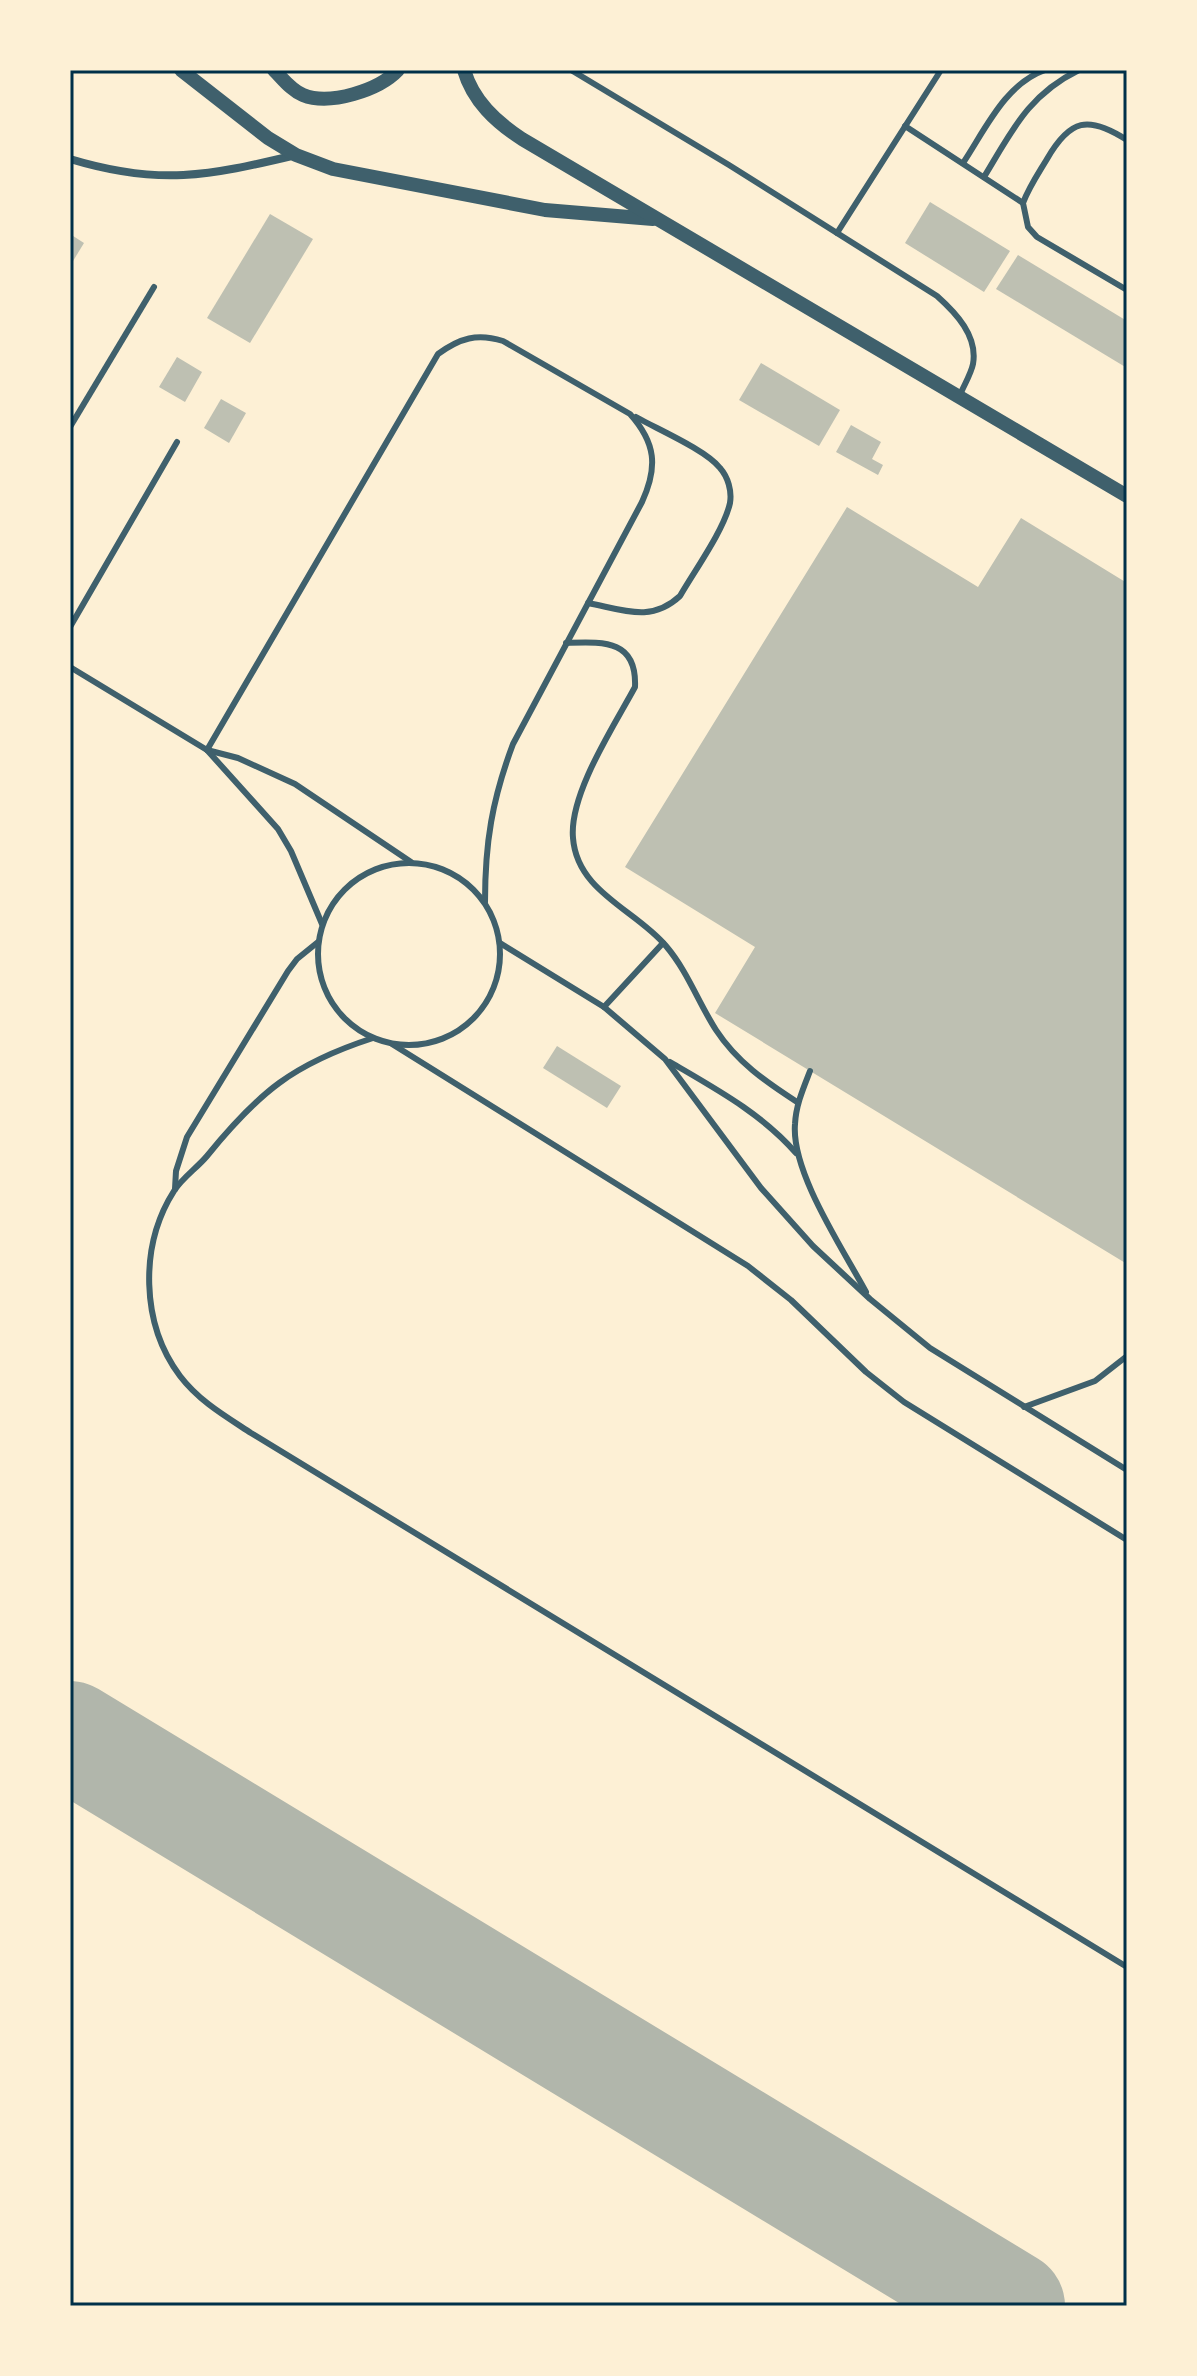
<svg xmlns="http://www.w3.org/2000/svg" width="1197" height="2376" viewBox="0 0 1197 2376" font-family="'DM Sans',sans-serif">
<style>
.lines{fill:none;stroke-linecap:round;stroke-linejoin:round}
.taxiway{stroke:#b1b6ab;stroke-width:110}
.building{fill:#bec0b2}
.service{stroke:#3f606c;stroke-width:6}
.minor{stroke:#3f606c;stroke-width:8}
.tertiary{stroke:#3f606c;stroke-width:14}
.neatline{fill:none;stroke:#003049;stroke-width:3}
</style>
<rect width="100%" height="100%" fill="#fdf0d5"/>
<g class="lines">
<polyline class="taxiway" points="70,1736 1010,2306"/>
</g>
<g class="building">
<polygon points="930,202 1010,251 984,292 905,243"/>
<polygon points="270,214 313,239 250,343 207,318"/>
<polygon points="70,234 84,243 70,266"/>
<polygon points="1018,255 1127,321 1127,368 996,289"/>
<polygon points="177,357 202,372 185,402 159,387"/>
<polygon points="761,363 840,410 819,446 739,400"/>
<polygon points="221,399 246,413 229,443 204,428"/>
<polygon points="851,425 881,442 872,459 883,465 878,475 836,452"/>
<polygon points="847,507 978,587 1021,518 1127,583 1127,1264 715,1013 755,947 625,867"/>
<polygon points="557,1046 621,1086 607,1108 543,1068"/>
</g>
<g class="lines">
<g class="service">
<path d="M571,70L729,165L937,296C956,313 978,336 973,364C971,374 964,385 960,395"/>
<polyline points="905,126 1023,203"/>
<path d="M1127,140C1088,115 1070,119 1047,159C1038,174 1029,187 1023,203L1028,227L1037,237L1127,290"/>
<path d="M963,163C985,130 1005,84 1045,70"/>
<path d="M984,177C1012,131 1028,95 1079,70"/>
<polyline points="837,233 941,70"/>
<polyline points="70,427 154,287"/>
<path d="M588,603C624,610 651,623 680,596C695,570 724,530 730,503C732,491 728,477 720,468C706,450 657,429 636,417"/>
<polyline points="70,627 177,442"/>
<path d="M566,643C603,642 637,639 635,687C614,726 569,794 573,838C577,892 636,910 666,946C688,972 698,1002 716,1030C737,1062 766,1082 797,1102"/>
<polyline points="70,667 207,750 238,758 295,784 411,862"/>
<path d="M207,750L438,354C460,338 477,333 503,341L630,414C656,443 658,467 642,502L513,744C492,800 485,843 485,902"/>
<polyline points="207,750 278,829 291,851 322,924"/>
<circle cx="409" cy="954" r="91"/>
<polyline points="500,943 604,1007 665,1059 761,1188 813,1246 870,1299 930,1348 1127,1470"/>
<polyline points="604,1007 663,943"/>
<path d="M373,1038C293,1064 259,1092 207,1156C197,1168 182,1178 174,1191C139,1246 141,1324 180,1376C199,1401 225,1416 251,1433L1127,1967"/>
<polyline points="392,1044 748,1266 791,1300 866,1372 904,1402 1127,1540"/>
<path d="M670,1062C716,1089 761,1113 796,1153"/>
<path d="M810,1071C803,1089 796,1105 795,1124C791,1172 843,1249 866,1292"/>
<polyline points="175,1189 176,1171 187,1137 288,971 297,959 318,942"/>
<polyline points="1024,1407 1095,1381 1127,1356"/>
</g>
<path class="minor" d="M70,159C159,186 208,176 296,155"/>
<g class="tertiary">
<polyline points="181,70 268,138 296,155 333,169 545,210 653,219"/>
<path d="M274,70C283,79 291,90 303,95C330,106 379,90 398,70"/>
<path d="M464,70C473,101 496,122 522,139L1127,496"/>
</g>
</g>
<rect width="1197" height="2376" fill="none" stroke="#fdf0d5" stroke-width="144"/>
<rect x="72" y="72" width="1053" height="2232" class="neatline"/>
</svg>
